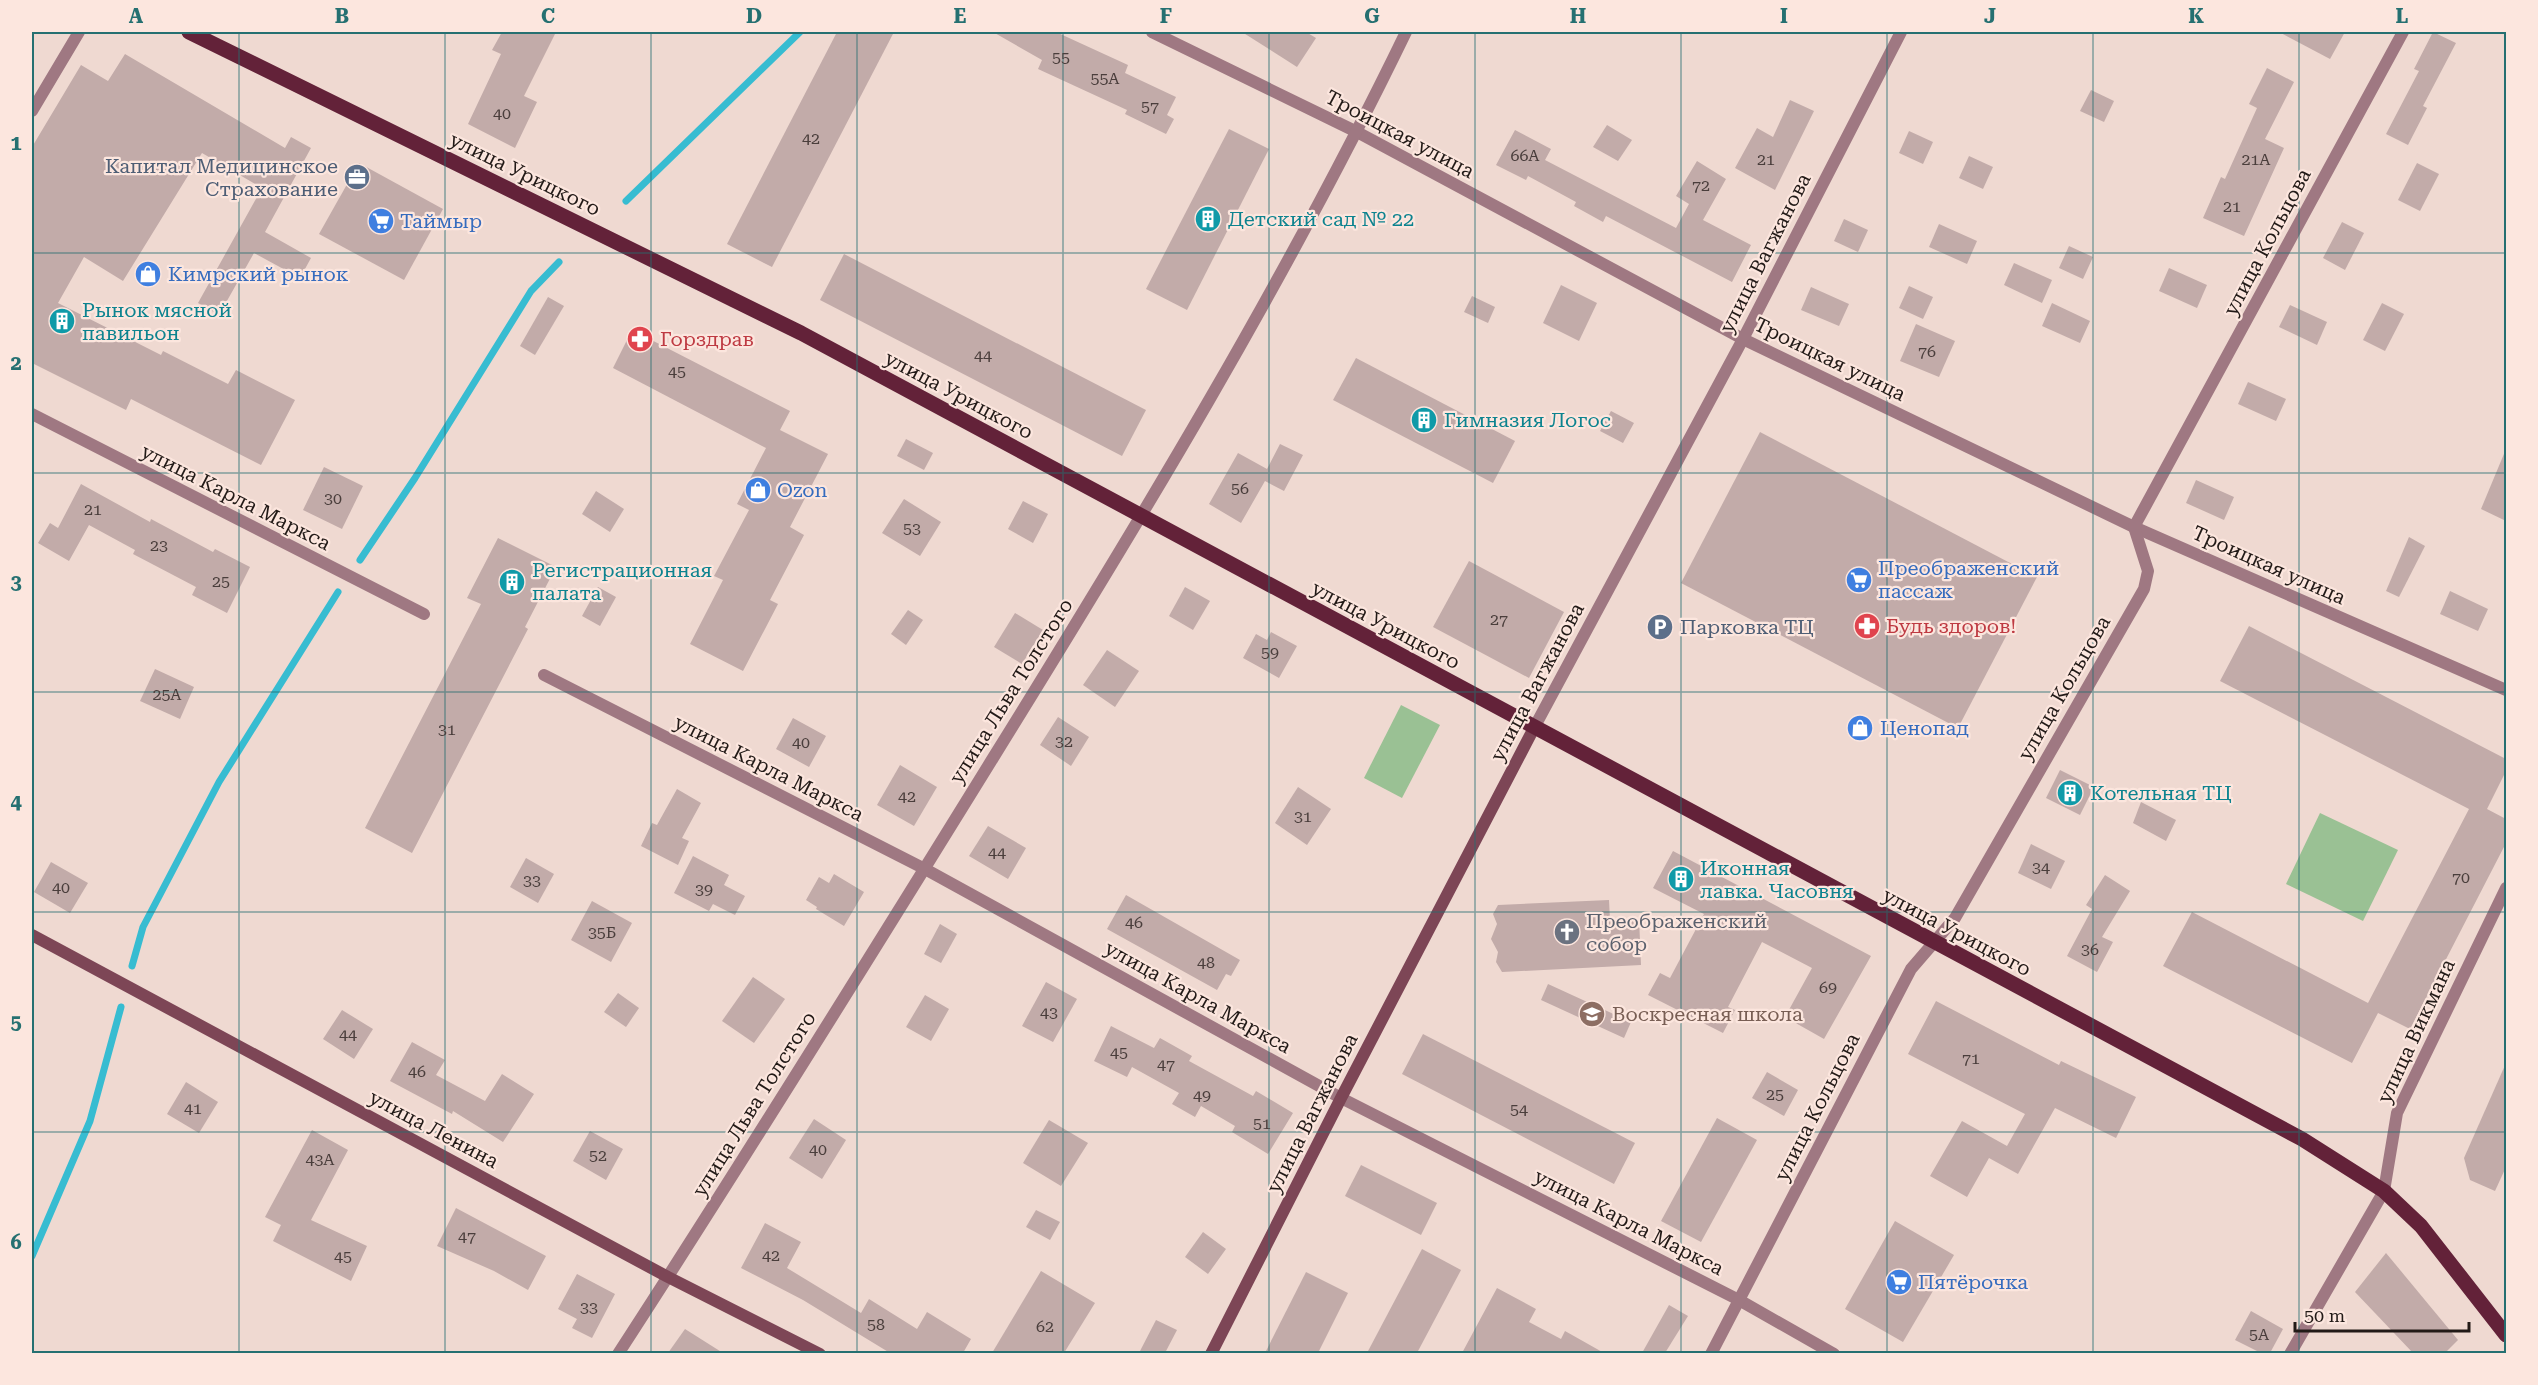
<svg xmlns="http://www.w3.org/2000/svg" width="2538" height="1385" viewBox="0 0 2538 1385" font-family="'Roboto Serif',serif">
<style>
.green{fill:#9ac194}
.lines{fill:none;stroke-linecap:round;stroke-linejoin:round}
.stream{stroke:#37bcd1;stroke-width:7}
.building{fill:#c2aba9}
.minor{stroke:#9f7882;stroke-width:12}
.tertiary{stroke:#9f7882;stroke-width:12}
.secondary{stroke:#7d4656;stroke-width:12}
.primary{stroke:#632239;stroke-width:15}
.grid{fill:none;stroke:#257071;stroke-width:1.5;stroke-opacity:0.55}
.labels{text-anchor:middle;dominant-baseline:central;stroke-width:4.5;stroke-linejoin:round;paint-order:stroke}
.number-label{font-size:16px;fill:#4a3e3c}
.street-label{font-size:20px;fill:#221a17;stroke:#fce6de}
.service-label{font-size:20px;fill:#4e5e75;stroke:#fce6de;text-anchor:end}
.culture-label{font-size:20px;fill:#0d838f;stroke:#fce6de;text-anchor:start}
.shop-label{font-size:20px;fill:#366cbe;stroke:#fce6de;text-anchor:start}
.health-label{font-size:20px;fill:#be3a42;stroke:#fce6de;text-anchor:start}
.worship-label{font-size:20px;fill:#5b616d;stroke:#fce6de;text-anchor:start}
.education-label{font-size:20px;fill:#785e54;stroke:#fce6de;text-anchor:start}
.neatline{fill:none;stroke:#257071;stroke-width:2}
.grid-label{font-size:20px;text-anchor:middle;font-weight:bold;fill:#257071}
</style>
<rect width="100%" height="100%" fill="#efd9d1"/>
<g class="green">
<polygon points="1401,705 1440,725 1402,798 1364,778"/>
<polygon points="2320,813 2398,850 2363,921 2286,884"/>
</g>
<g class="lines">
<g class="stream">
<polyline points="626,201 800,32"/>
<polyline points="360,560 415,478 531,291 559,262"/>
<polyline points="132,966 143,927 219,782 338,592"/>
<polyline points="32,1256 90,1121 121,1007"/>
</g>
</g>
<g class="building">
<polygon points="502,32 556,32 524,96 537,102 515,148 468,124 501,54 492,50"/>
<polygon points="837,32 894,32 772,267 727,244"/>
<polygon points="993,32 1056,32 1128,65 1125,73 1176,97 1167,115 1174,119 1166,134 1125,114 1127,110 1038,69 1042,60"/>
<polygon points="1242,32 1306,32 1316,38 1297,67"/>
<polygon points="2279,32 2345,32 2330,59"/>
<polygon points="2433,32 2456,43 2423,106 2427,108 2408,145 2386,134 2419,71 2414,69"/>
<polygon points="125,54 285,148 291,137 311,148 265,232 311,258 300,278 254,253 219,315 198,303 262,188 202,153 123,281 84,257 58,303 161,355 163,351 228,384 236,370 295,400 261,465 131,399 126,410 32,363 32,147 81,65 108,81"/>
<polygon points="2267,68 2294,82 2265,139 2284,148 2244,236 2203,218 2221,177 2225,179 2257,108 2249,104"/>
<polygon points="2091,90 2114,101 2104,122 2080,111"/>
<polygon points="1790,100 1814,111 1775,190 1735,168 1757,128 1773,137"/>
<polygon points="1607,125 1632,140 1618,161 1593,147"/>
<polygon points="1229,129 1269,149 1187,310 1146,289"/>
<polygon points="1515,130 1551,149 1545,160 1676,228 1689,204 1676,196 1697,161 1726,179 1703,220 1751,245 1732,282 1606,216 1603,222 1574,206 1576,202 1528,176 1526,180 1496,165"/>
<polygon points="1909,131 1933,142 1923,164 1899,153"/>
<polygon points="1969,156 1993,167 1983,189 1959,178"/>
<polygon points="359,163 443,209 404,280 319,234"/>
<polygon points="2417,163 2439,174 2420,211 2398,200"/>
<polygon points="1844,219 1868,230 1858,252 1834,241"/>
<polygon points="2342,222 2364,233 2345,270 2323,258"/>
<polygon points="1939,224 1977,241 1967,264 1929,247"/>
<polygon points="2069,246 2093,257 2083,279 2059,268"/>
<polygon points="844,254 1146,410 1122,456 820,300"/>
<polygon points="2014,263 2052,280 2042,303 2004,285"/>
<polygon points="2169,268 2207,285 2197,308 2159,291"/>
<polygon points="1561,285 1597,303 1579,341 1543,323"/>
<polygon points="1909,286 1933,297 1923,319 1899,308"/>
<polygon points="1811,287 1849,304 1839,326 1801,310"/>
<polygon points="1472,296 1495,307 1488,323 1464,312"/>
<polygon points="548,297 564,306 535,355 520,346"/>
<polygon points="2052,303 2090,321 2080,343 2042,326"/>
<polygon points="2382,303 2404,314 2385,351 2363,340"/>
<polygon points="2290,305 2327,322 2317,345 2279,327"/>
<polygon points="1916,324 1955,341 1939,377 1900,361"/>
<polygon points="632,330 790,411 780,430 828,454 790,527 804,535 770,600 778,604 743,671 690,644 723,580 714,576 749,510 737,504 766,448 613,368"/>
<polygon points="1356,358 1515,441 1493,483 1333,400"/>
<polygon points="2248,382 2286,399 2276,421 2238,404"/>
<polygon points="1611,411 1634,423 1623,443 1600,431"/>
<polygon points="1760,432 2037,577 1958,728 1681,583"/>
<polygon points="906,439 933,453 924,470 897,456"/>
<polygon points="1280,444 1303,455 1284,491 1265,481 1241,523 1209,504 1238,453 1267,469"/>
<polygon points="2506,449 2506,521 2481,509"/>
<polygon points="324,467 363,486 342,529 303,510"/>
<polygon points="2196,480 2234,497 2224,520 2186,503"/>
<polygon points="81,484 150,522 151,519 213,552 215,549 250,567 227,613 192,595 196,587 133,554 135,550 89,525 69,561 38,543 50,523 58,528"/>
<polygon points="596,491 624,509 610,532 582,514"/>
<polygon points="904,499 941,522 920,556 882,533"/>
<polygon points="1023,501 1048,514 1033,543 1008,529"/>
<polygon points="2409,537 2425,546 2399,597 2386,591"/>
<polygon points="498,538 556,567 525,627 528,629 412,853 365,828 481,604 467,598"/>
<polygon points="1469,561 1564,612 1529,678 1433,627"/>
<polygon points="598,587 616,597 600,626 582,616"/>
<polygon points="1185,587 1210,601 1193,630 1169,616"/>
<polygon points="2450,591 2488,609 2478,631 2440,614"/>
<polygon points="908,610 923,620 906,645 891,634"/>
<polygon points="1015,613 1043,630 1022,664 994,647"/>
<polygon points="2249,626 2506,759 2506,771 2487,809 2506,819 2506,843 2410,1029 2378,1013 2352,1063 2163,966 2192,912 2368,1003 2469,809 2220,681"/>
<polygon points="1271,632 1297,646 1279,678 1243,658 1256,634 1267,640"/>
<polygon points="1107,650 1139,671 1115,707 1083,685"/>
<polygon points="155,669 194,687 180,719 140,701"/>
<polygon points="1058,717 1089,737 1071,766 1040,745"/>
<polygon points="793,718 826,736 809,767 776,749"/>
<polygon points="900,765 937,787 914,826 877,805"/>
<polygon points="2060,770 2094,787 2080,815 2046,798"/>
<polygon points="1298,787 1331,809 1307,845 1275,823"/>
<polygon points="677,789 701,803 682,838 689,841 678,865 641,846 652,823 657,825"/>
<polygon points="2141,802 2176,820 2166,841 2133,823"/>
<polygon points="988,826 1026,848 1008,879 969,856"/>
<polygon points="2031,844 2065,861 2051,889 2018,873"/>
<polygon points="1673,851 1871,956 1824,1039 1785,1017 1812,968 1762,942 1728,1007 1735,1010 1723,1033 1648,995 1660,973 1670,978 1704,914 1653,888"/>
<polygon points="693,856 729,875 724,885 745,896 735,915 713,904 709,911 674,893"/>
<polygon points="526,858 554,874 538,903 510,887"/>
<polygon points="51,862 88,883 70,913 34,892"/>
<polygon points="834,874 864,892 844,926 816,909 817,907 806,900 819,877 829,883"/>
<polygon points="2105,875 2130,891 2102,937 2113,942 2097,972 2067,956 2092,909 2086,905"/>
<polygon points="1126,895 1240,960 1231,976 1226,974 1217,990 1107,929"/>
<polygon points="1609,900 1610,920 1639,918 1641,965 1502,972 1496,962 1498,952 1491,939 1497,924 1493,914 1498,905"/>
<polygon points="592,901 632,923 611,962 571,940"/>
<polygon points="940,924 957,934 941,963 924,954"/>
<polygon points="753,977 785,999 754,1043 722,1021"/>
<polygon points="1046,982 1077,999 1053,1042 1022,1026"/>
<polygon points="1548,984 1631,1022 1624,1038 1541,1000"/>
<polygon points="618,993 639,1008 626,1027 604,1012"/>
<polygon points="925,995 949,1009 931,1041 906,1027"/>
<polygon points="1936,1001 2059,1065 2061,1061 2136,1097 2116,1138 2055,1108 2018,1174 1989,1158 1967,1197 1930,1176 1962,1121 2007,1146 2025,1114 1908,1054"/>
<polygon points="342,1010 373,1029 354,1059 323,1039"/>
<polygon points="1111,1026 1154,1048 1160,1038 1192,1056 1189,1061 1253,1096 1256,1091 1293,1113 1268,1154 1232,1132 1235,1126 1201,1106 1195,1117 1172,1104 1179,1093 1132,1067 1127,1077 1094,1061"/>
<polygon points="1423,1034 1635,1143 1614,1184 1402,1074"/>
<polygon points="412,1042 445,1060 436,1075 485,1101 502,1074 534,1094 503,1142 453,1111 452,1114 390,1081"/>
<polygon points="2506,1063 2506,1167 2495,1191 2470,1180 2464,1158"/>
<polygon points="1767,1072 1798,1090 1784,1116 1752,1098"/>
<polygon points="186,1082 218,1102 199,1133 167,1114"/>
<polygon points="1717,1118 1757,1140 1701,1242 1661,1221"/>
<polygon points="814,1119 846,1140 822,1179 789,1158"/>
<polygon points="1049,1120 1088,1143 1061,1186 1023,1163"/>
<polygon points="312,1130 348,1150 311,1220 367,1246 351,1281 273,1241 281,1225 265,1217"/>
<polygon points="590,1131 623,1149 606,1180 573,1161"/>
<polygon points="1361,1165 1437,1203 1421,1235 1345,1196"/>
<polygon points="456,1208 546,1256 528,1290 494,1271 437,1246"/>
<polygon points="1036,1210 1060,1222 1050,1240 1026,1227"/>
<polygon points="1895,1221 1954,1255 1903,1342 1845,1309"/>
<polygon points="765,1223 801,1242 787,1268 861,1313 869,1299 917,1329 927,1312 971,1339 963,1353 890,1353 803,1300 741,1268"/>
<polygon points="1203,1232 1226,1249 1208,1274 1185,1257"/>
<polygon points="1422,1249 1461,1270 1417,1353 1367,1353"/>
<polygon points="2386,1253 2458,1340 2445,1353 2413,1353 2355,1292"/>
<polygon points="1041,1271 1095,1303 1064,1353 992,1353"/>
<polygon points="1306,1272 1348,1293 1318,1353 1265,1353"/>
<polygon points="577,1274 615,1294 592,1338 572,1328 577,1319 558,1309"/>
<polygon points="1497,1288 1536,1309 1529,1322 1561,1339 1565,1331 1604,1353 1462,1353"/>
<polygon points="1669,1305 1688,1316 1665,1353 1642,1353"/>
<polygon points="2251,1311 2283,1329 2270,1353 2261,1353 2235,1340"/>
<polygon points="1156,1320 1177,1330 1165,1353 1139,1353"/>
<polygon points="685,1329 723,1353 668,1353"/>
</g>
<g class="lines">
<g class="minor">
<polyline points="1152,32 1357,132 1743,339 2134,527 2506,690"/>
<polyline points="32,111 79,32"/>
<polyline points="32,414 424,614"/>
<polyline points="544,675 925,869 1341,1098 1739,1300 1834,1354"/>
<path d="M618,1354C746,1157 870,957 993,758C1140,521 1285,282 1406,32"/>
<polyline points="1711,1354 1911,969 1955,918 2144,589 2148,571 2134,527 2403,32"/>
<polyline points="2290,1354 2384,1191 2397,1113 2506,888"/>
</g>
<polyline class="tertiary" points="1534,728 1743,339 1901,32"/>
<g class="secondary">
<polyline points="32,935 668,1277 820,1354"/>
<polyline points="1211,1354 1341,1098 1534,728"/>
</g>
<polyline class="primary" points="189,32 801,333 2302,1139 2384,1191 2421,1226 2506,1335"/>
</g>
<path class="grid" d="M239,32V1354M445,32V1354M651,32V1354M857,32V1354M1063,32V1354M1269,32V1354M1475,32V1354M1681,32V1354M1887,32V1354M2093,32V1354M2299,32V1354M32,253H2506M32,473H2506M32,692H2506M32,912H2506M32,1132H2506"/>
<defs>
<symbol id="office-disc" viewBox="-11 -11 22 22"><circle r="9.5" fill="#5c6f8a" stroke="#fce6de"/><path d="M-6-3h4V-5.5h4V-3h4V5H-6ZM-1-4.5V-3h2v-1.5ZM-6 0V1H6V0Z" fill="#fff"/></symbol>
<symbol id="building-disc" viewBox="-11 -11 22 22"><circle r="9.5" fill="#0f9aa8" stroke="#fce6de"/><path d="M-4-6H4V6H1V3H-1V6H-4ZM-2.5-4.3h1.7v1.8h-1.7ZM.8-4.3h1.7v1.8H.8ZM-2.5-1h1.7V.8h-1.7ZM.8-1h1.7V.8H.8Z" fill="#fff"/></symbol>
<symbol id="supermarket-disc" viewBox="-11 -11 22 22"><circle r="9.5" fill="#3f7fe0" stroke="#fce6de"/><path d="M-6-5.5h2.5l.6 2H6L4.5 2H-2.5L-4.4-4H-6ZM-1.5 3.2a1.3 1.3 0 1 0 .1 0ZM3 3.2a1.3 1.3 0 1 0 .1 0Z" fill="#fff"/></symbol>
<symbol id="shop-disc" viewBox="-11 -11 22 22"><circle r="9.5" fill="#3f7fe0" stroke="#fce6de"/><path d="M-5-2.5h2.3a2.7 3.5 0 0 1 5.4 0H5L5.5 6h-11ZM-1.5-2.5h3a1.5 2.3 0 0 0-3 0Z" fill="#fff"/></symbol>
<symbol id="pharmacy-disc" viewBox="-11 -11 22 22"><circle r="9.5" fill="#e0444e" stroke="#fce6de"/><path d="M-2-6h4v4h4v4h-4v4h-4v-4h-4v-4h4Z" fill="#fff"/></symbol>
<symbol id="parking-disc" viewBox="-11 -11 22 22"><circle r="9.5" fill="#5c6f8a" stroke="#fce6de"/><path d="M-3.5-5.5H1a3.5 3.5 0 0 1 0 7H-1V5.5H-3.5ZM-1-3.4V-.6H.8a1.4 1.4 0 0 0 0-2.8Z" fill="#fff"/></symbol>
<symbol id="church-disc" viewBox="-11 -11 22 22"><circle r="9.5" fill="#6b7280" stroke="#fce6de"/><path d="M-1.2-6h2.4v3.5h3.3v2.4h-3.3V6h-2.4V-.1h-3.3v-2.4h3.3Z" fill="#fff"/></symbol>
<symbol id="school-disc" viewBox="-11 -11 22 22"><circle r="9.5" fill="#8d6e63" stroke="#fce6de"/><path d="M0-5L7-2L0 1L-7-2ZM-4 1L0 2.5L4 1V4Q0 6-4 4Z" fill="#fff"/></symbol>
</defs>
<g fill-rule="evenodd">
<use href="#office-disc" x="342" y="162" width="30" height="30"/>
<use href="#building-disc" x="1193" y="204" width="30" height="30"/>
<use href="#supermarket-disc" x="366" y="206" width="30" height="30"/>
<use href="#shop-disc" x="133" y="259" width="30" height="30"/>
<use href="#building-disc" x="47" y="306" width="30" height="30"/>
<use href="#pharmacy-disc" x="625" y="324" width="30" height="30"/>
<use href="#building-disc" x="1409" y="405" width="30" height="30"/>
<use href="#shop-disc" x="743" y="475" width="30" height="30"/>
<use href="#supermarket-disc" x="1844" y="565" width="30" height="30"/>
<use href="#building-disc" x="497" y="567" width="30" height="30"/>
<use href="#pharmacy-disc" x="1852" y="611" width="30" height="30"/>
<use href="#parking-disc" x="1645" y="612" width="30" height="30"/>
<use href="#shop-disc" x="1845" y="713" width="30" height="30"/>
<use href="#building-disc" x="2055" y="778" width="30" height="30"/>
<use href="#building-disc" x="1666" y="864" width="30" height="30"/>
<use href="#church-disc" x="1552" y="917" width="30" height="30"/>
<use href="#school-disc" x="1577" y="999" width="30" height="30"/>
<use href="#supermarket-disc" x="1884" y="1267" width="30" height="30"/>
</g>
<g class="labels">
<g class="number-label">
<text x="1061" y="57">55</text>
<text x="1105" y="78">55А</text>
<text x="1150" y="106">57</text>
<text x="502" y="113">40</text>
<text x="811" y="138">42</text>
<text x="1525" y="155">66А</text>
<text x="1766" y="159">21</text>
<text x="2256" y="159">21А</text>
<text x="1701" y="185">72</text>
<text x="2232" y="206">21</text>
<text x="1927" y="351">76</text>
<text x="983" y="355">44</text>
<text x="677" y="371">45</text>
<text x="1240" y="488">56</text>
<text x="333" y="498">30</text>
<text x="93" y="509">21</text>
<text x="912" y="528">53</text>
<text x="159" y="545">23</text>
<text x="221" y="581">25</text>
<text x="1499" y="619">27</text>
<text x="1270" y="652">59</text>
<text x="167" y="694">25А</text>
<text x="447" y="729">31</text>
<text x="1064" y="741">32</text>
<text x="801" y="742">40</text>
<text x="907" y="796">42</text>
<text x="1303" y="816">31</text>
<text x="997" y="852">44</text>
<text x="2041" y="867">34</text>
<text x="2461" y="877">70</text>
<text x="532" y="880">33</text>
<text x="61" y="887">40</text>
<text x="704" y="889">39</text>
<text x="1134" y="922">46</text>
<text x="602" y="932">35Б</text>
<text x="2090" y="949">36</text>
<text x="1206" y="962">48</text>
<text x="1828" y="987">69</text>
<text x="1049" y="1012">43</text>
<text x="348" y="1034">44</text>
<text x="1119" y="1052">45</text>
<text x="1971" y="1058">71</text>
<text x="1166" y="1064">47</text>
<text x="417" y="1071">46</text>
<text x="1775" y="1094">25</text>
<text x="1202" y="1095">49</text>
<text x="193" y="1108">41</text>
<text x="1519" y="1109">54</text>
<text x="1262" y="1123">51</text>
<text x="818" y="1149">40</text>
<text x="598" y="1155">52</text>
<text x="320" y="1159">43А</text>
<text x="467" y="1236">47</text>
<text x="771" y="1255">42</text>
<text x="343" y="1256">45</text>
<text x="589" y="1307">33</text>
<text x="876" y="1324">58</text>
<text x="1045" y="1326">62</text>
<text x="2259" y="1334">5А</text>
</g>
<g class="street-label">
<text transform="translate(1400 134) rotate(28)">Троицкая улица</text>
<text transform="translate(525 174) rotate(26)">улица Урицкого</text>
<text transform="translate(2267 242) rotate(-62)">улица Кольцова</text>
<text transform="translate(1765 253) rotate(-63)">улица Вагжанова</text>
<text transform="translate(1830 359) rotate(26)">Троицкая улица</text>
<text transform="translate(959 395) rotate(28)">улица Урицкого</text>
<text transform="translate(236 497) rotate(27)">улица Карла Маркса</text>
<text transform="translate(2269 565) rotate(24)">Троицкая улица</text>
<text transform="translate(1386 625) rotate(28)">улица Урицкого</text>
<text transform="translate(1537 682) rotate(-62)">улица Вагжанова</text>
<text transform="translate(2064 688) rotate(-60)">улица Кольцова</text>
<text transform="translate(1011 691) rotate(-58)">улица Льва Толстого</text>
<text transform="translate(769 768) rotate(27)">улица Карла Маркса</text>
<text transform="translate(1957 932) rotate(28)">улица Урицкого</text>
<text transform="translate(1198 997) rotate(29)">улица Карла Маркса</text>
<text transform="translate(2416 1031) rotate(-65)">улица Викмана</text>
<text transform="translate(754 1104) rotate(-58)">улица Льва Толстого</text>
<text transform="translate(1817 1107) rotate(-63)">улица Кольцова</text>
<text transform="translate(1312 1113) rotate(-63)">улица Вагжанова</text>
<text transform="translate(434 1129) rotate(28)">улица Ленина</text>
<text transform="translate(1629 1222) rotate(27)">улица Карла Маркса</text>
</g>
<g class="service-label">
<text x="338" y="166">Капитал Медицинское<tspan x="338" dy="23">Страхование</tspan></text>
<text x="1680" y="627" text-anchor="start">Парковка ТЦ</text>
</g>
<g class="culture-label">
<text x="1228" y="219">Детский сад № 22</text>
<text x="82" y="310">Рынок мясной<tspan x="82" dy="23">павильон</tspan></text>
<text x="1444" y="420">Гимназия Логос</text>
<text x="532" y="570">Регистрационная<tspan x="532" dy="23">палата</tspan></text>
<text x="2090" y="793">Котельная ТЦ</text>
<text x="1700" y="868">Иконная<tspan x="1700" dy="23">лавка. Часовня</tspan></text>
</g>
<g class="shop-label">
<text x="400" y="221">Таймыр</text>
<text x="168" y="274">Кимрский рынок</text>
<text x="777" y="490">Ozon</text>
<text x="1878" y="568">Преображенский<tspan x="1878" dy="23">пассаж</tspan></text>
<text x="1880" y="728">Ценопад</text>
<text x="1918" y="1282">Пятёрочка</text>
</g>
<g class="health-label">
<text x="660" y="339">Горздрав</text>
<text x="1886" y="626">Будь здоров!</text>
</g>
<g class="worship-label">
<text x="1586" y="921">Преображенский<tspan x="1586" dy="23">собор</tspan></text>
</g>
<g class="education-label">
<text x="1612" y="1014">Воскресная школа</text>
</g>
</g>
<rect width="2538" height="1385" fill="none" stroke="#fce6de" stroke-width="66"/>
<path d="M2295 1322v9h174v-9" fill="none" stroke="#221a17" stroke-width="3"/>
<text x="2304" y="1322" font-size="18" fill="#221a17" stroke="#fce6de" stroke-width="4.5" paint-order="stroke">50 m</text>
<rect x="33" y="33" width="2472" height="1319" class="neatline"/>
<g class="grid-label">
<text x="136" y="23">A</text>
<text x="342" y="23">B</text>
<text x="548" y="23">C</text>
<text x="754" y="23">D</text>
<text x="960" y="23">E</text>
<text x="1166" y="23">F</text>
<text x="1372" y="23">G</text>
<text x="1578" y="23">H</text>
<text x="1784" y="23">I</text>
<text x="1990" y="23">J</text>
<text x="2196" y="23">K</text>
<text x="2402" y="23">L</text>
<text x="16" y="150">1</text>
<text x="16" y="370">2</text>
<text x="16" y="589">3</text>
<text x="16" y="809">4</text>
<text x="16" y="1029">5</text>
<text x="16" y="1249">6</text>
</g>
</svg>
